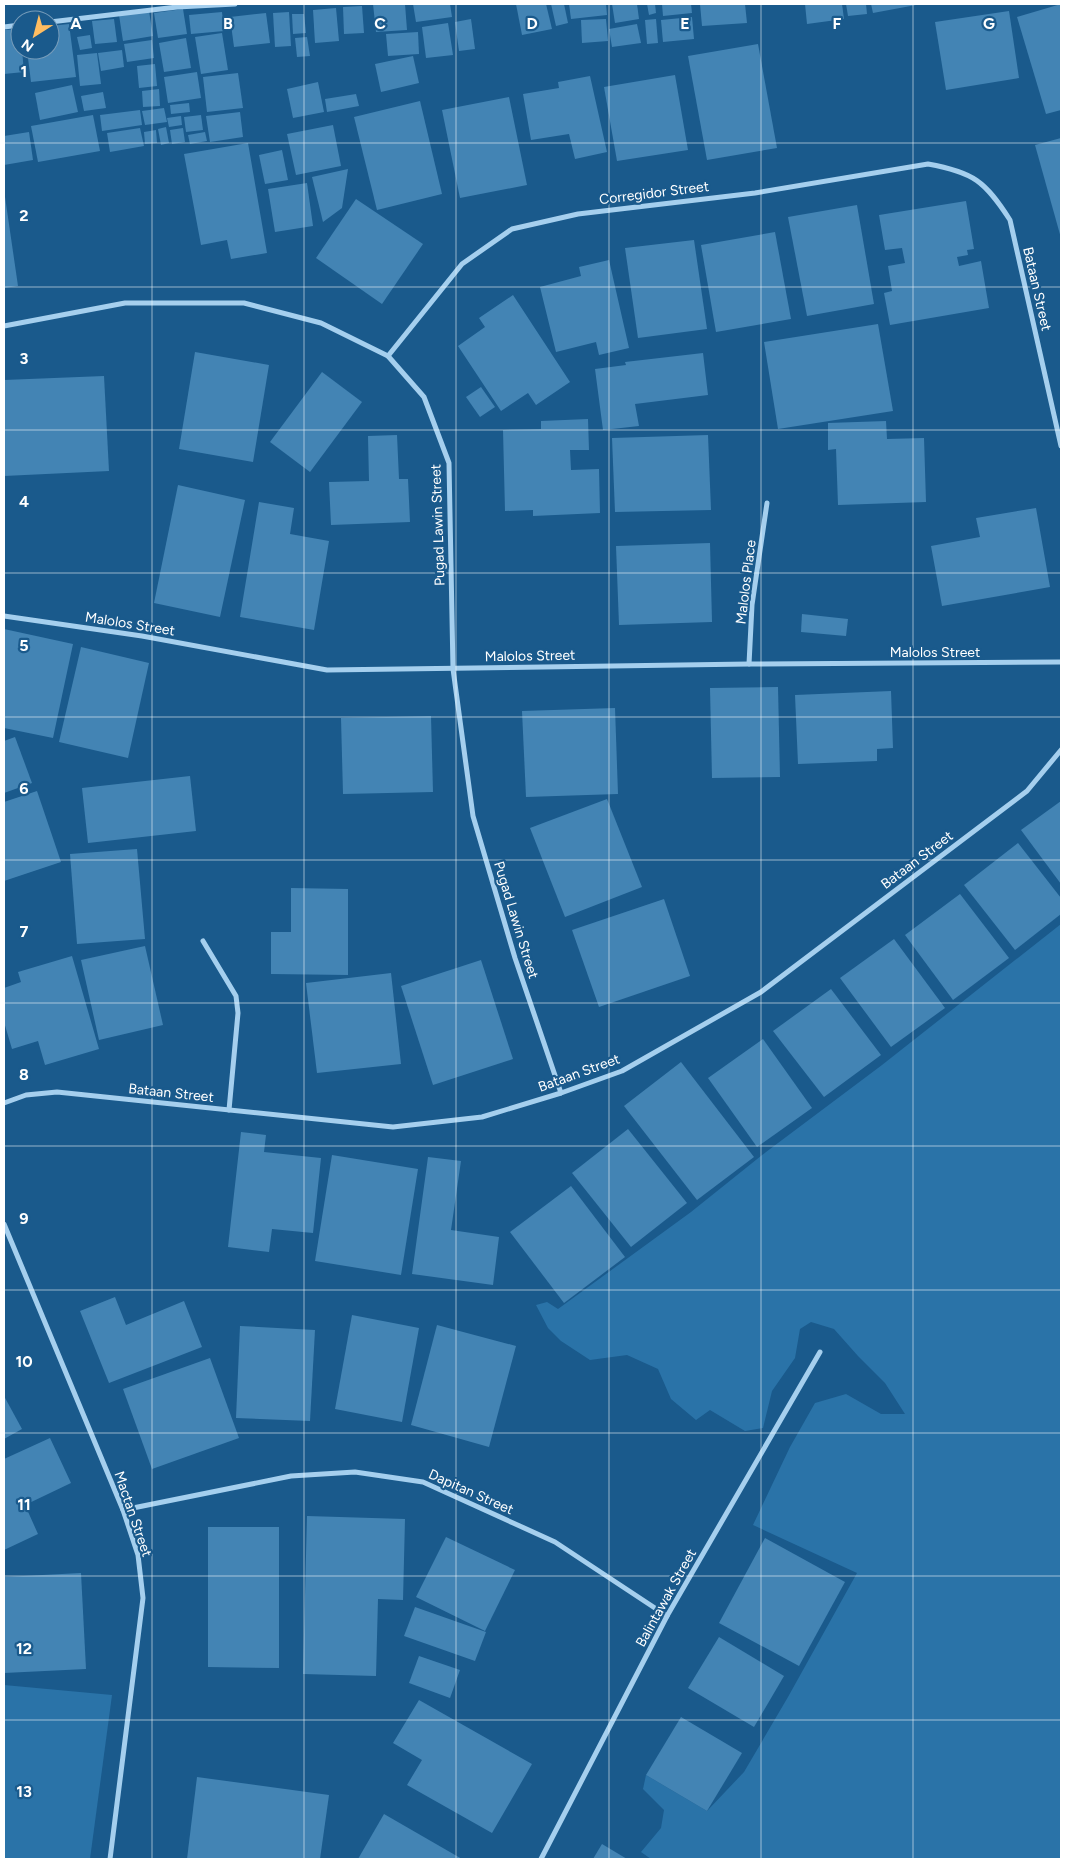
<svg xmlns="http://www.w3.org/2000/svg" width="1065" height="1863" viewBox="0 0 1065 1863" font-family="Figtree,sans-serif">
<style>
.green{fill:#2a73a8}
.building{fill:#4384b4}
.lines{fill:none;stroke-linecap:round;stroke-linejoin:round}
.street{stroke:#a5cfee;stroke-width:5}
.grid{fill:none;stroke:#fff;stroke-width:1;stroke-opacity:0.55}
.labels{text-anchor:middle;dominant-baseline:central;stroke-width:4.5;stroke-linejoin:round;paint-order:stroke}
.street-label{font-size:14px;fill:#fff;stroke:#1a5a8c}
.grid-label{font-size:16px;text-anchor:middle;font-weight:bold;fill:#fff;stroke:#1a5a8c;stroke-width:4.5;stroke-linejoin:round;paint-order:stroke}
</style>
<rect width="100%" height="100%" fill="#1a5a8c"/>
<g class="green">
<polygon points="1061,924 1061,1859 651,1859 641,1852 661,1828 664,1810 643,1789 646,1775 707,1811 744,1772 788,1697 857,1573 753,1525 790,1447 815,1403 846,1394 881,1414 905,1414 885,1383 858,1356 834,1329 811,1322 800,1329 795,1358 772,1391 763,1428 745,1431 710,1410 696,1420 671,1399 658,1369 627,1355 590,1360 561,1341 548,1328 536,1305 547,1302 558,1309 691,1212 766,1152 882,1065"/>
<polygon points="4,1685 112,1695 90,1859 4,1859"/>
</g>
<g class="building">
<polygon points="373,4 405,4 407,30 376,32"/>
<polygon points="413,4 450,4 452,17 416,22"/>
<polygon points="516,4 546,4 552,29 522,35"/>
<polygon points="551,4 564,4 568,23 556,26"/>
<polygon points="569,4 606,4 607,15 571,19"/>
<polygon points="612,4 637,4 639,19 615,23"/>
<polygon points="647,4 655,4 656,13 649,15"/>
<polygon points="662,4 691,4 692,13 663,16"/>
<polygon points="700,4 745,4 747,23 702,26"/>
<polygon points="805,4 842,4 844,19 807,24"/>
<polygon points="846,4 866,4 867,14 848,16"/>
<polygon points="871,4 915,4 916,5 873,13"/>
<polygon points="1061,4 1061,110 1046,114 1017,17"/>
<polygon points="362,6 364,33 344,34 343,7"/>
<polygon points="336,8 339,41 315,43 313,10"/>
<polygon points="183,9 187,34 158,38 154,13"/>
<polygon points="149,11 153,36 123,41 119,15"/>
<polygon points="1009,11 1019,78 946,90 935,22"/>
<polygon points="222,12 224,31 191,34 189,15"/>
<polygon points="289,12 291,46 275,47 273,13"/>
<polygon points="266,13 270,43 234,47 230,17"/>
<polygon points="292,14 304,14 306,33 293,34"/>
<polygon points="692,17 694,39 663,42 661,20"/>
<polygon points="114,19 117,42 95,44 92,21"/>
<polygon points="471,19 475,49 459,51 455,22"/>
<polygon points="606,19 608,41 582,43 581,20"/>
<polygon points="656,19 658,43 647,44 645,20"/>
<polygon points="448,23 453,55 426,58 422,27"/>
<polygon points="69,24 76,77 31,82 27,50 50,50 50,26"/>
<polygon points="637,24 641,43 612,47 609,29"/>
<polygon points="19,29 20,50 22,50 24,72 4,74 4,30"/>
<polygon points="418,32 419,54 388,56 386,34"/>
<polygon points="222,33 228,70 201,74 195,37"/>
<polygon points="90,35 92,48 80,50 77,37"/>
<polygon points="307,37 310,56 297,57 295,38"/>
<polygon points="186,38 191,68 164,72 159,43"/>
<polygon points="152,40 154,58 127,62 124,44"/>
<polygon points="758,44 777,148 707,160 688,56"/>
<polygon points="122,50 124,67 101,71 98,53"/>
<polygon points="97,53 101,84 80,86 77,55"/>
<polygon points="413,56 419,83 381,92 375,64"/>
<polygon points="155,64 157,86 139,88 137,66"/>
<polygon points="197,72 201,98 168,103 164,77"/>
<polygon points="238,73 243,108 207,112 203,77"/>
<polygon points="675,75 688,150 617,161 604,87"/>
<polygon points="590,76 607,152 575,159 569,134 531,140 523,94 559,88 558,82"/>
<polygon points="318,82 324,112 293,118 287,89"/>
<polygon points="72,85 78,112 40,120 35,93"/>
<polygon points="159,89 160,106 143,107 142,91"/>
<polygon points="103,92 106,108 84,111 81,96"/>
<polygon points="356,94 359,106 327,112 325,99"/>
<polygon points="509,97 527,185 460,198 442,110"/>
<polygon points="420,101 442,194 377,210 354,117"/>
<polygon points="189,103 190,112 171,114 170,105"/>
<polygon points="164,108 167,122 145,125 142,111"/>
<polygon points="140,110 142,125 102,131 100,115"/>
<polygon points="240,112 243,137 210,142 206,116"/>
<polygon points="93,115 100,151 38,162 31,126"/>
<polygon points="201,115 203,130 186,132 184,117"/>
<polygon points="181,116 182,125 169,127 167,118"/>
<polygon points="333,125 341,166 296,175 287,134"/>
<polygon points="166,127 169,143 161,145 158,129"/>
<polygon points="140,128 144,146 110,152 107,133"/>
<polygon points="183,128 185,142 172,144 170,130"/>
<polygon points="156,130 157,143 145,144 144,132"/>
<polygon points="29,132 33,160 4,165 4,136"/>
<polygon points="205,132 207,141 190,144 188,135"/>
<polygon points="1061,138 1061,238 1035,145"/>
<polygon points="248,143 267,253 231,259 227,240 201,245 184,154"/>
<polygon points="282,150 288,180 265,184 259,155"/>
<polygon points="348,169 342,208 323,222 312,177"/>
<polygon points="307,183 313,226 275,232 268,189"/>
<polygon points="4,190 18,286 4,288"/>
<polygon points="356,199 423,244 382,304 316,258"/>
<polygon points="966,201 974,249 967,250 968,255 957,257 959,266 981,261 989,308 890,325 884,293 892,291 888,266 905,263 902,248 885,250 879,215"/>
<polygon points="857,205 874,304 807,316 788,217"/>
<polygon points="775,232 791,319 716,332 701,245"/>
<polygon points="694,240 707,329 638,338 625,248"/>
<polygon points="609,260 629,348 599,355 596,342 556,352 540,287 581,276 579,267"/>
<polygon points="513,295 570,382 536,405 528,393 501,411 458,346 485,327 479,318"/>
<polygon points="878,324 893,411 778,429 764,342"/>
<polygon points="195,352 269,365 253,462 179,449"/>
<polygon points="703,353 708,395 635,404 639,426 603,430 595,369 626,365 625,362"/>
<polygon points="322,372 362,402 310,472 270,442"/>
<polygon points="104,376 109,471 4,476 4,380"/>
<polygon points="481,387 495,407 480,417 466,397"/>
<polygon points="588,419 589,450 570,450 571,470 599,469 600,513 533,516 533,510 505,511 503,430 541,429 541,421"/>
<polygon points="886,421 887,439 924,438 926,502 838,505 836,449 828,450 828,423"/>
<polygon points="397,435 399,479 408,479 410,522 331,525 329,482 369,481 368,436"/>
<polygon points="708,435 711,510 615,512 612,438"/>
<polygon points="178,485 245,500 220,617 154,603"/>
<polygon points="259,502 294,508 290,534 329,541 314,630 240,617"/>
<polygon points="1036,508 1050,587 942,606 931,546 980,537 976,518"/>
<polygon points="710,543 712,622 619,625 616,546"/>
<polygon points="802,614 848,619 846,636 801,632"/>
<polygon points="4,629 73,644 53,738 4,728"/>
<polygon points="81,647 149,663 128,758 59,742"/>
<polygon points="778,687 780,777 712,778 710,688"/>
<polygon points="891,691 893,748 877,749 877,761 798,764 795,695"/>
<polygon points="615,708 618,794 526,797 522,711"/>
<polygon points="431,716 433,792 343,794 341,718"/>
<polygon points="15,737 32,783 4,793 4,741"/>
<polygon points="190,776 196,831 88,843 82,788"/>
<polygon points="37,791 61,862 4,881 4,802"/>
<polygon points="607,799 642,887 565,917 530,828"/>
<polygon points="1061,801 1061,884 1021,830"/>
<polygon points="1018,843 1061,898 1061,914 1015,950 964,885"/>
<polygon points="137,849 145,939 77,944 70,854"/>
<polygon points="291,888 348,889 348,975 271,974 271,932 291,932"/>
<polygon points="960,894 1009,958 953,1000 905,935"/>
<polygon points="664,899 690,976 599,1007 572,930"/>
<polygon points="894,939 945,1008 891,1047 840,978"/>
<polygon points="145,946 163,1025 99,1040 81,960"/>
<polygon points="72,956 99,1049 45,1065 38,1041 12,1049 4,1022 4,988 21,982 18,972"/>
<polygon points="481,960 513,1059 433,1085 401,986"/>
<polygon points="391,973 401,1064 317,1073 306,983"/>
<polygon points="831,989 881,1055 824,1097 773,1031"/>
<polygon points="763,1039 812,1108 757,1147 708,1078"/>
<polygon points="681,1062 754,1157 697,1200 624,1106"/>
<polygon points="628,1129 687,1203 631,1247 572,1173"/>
<polygon points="241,1132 266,1135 264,1152 321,1158 313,1233 272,1229 269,1252 228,1247"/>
<polygon points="332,1155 418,1169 401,1275 315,1261"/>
<polygon points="428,1157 461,1161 451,1230 499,1237 493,1285 412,1274"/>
<polygon points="571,1186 625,1257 564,1303 510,1232"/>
<polygon points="115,1297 126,1325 184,1301 202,1347 109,1383 80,1311"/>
<polygon points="352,1315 419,1328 402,1422 335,1409"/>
<polygon points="437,1325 516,1346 489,1447 411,1425"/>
<polygon points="240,1326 315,1330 310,1421 236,1418"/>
<polygon points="210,1358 239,1438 152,1469 123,1389"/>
<polygon points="4,1396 22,1429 4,1439"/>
<polygon points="50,1438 71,1483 25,1505 38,1534 4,1550 4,1459"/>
<polygon points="307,1516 405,1519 403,1600 378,1599 376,1676 303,1674"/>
<polygon points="208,1527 279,1527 279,1668 208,1667"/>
<polygon points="446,1537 515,1570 485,1631 416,1597"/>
<polygon points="765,1538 845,1582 799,1666 719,1623"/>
<polygon points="81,1573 86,1669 4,1673 4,1577"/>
<polygon points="415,1607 486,1632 475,1661 404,1636"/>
<polygon points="719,1637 784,1676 754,1727 688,1688"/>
<polygon points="419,1656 460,1670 450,1698 409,1683"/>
<polygon points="419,1700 532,1764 492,1833 407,1785 422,1760 393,1743"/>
<polygon points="681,1717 742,1753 707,1811 646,1775"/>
<polygon points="197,1777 329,1795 320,1859 187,1859"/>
<polygon points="384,1814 462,1859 358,1859"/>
<polygon points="602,1844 627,1859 593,1859"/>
</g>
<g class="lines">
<g class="street">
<polyline points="50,22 177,7 235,4"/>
<polyline points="4,27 20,25"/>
<polyline points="4,326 125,303 244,303 321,323 388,356 424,397 449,463 453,669 473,816 515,958 561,1093"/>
<path d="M388,356L462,264L512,229L578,214L755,193L928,164C973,172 985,181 1010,220L1061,446"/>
<polyline points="4,616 142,636 327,670 749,664 1061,662"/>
<polyline points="749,664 752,605 767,503"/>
<polyline points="203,941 236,996 238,1013 229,1110"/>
<polyline points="4,1103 26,1095 57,1092 393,1127 482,1117 561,1093 622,1071 761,992 1027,791 1061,750"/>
<polyline points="4,1224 123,1510 138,1555 143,1598 110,1859"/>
<polyline points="123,1510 291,1476 355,1472 423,1482 555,1542 667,1616"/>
<polyline points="541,1859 667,1616 820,1352"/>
</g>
</g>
<path class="grid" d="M152,4V1859M304,4V1859M456,4V1859M609,4V1859M761,4V1859M913,4V1859M4,143H1061M4,287H1061M4,430H1061M4,573H1061M4,717H1061M4,860H1061M4,1003H1061M4,1146H1061M4,1290H1061M4,1433H1061M4,1576H1061M4,1720H1061"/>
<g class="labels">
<g class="street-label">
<text transform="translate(654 193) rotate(-7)">Corregidor Street</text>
<text transform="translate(1037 289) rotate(77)">Bataan Street</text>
<text transform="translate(438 525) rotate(-92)">Pugad Lawin Street</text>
<text transform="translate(746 582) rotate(-83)">Malolos Place</text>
<text transform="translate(130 624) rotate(9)">Malolos Street</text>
<text x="935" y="652">Malolos Street</text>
<text transform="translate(530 656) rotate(-1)">Malolos Street</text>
<text transform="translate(917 860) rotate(-37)">Bataan Street</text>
<text transform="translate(516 920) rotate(73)">Pugad Lawin Street</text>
<text transform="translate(579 1073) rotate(-20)">Bataan Street</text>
<text transform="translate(171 1093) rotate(6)">Bataan Street</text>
<text transform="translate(471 1492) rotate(24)">Dapitan Street</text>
<text transform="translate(133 1514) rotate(71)">Mactan Street</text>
<text transform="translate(666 1598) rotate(-61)">Balintawak Street</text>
</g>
</g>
<g class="grid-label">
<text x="76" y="29">A</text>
<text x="228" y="29">B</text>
<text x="380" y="29">C</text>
<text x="532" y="29">D</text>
<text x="685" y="29">E</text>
<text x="837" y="29">F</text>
<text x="989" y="29">G</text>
<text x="24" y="77">1</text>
<text x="24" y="221">2</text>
<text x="24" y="364">3</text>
<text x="24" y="507">4</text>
<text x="24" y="651">5</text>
<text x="24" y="794">6</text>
<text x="24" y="937">7</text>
<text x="24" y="1080">8</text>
<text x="24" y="1224">9</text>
<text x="24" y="1367">10</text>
<text x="24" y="1510">11</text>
<text x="24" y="1654">12</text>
<text x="24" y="1797">13</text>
</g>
<rect width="1065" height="1863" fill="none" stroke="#ffffff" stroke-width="10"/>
<g transform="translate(35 35) rotate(216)"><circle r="24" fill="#1a5a8c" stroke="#769cba"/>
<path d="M0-4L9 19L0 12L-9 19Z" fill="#ffbd61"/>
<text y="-8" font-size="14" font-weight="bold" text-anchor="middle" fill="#ffffff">N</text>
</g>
</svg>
